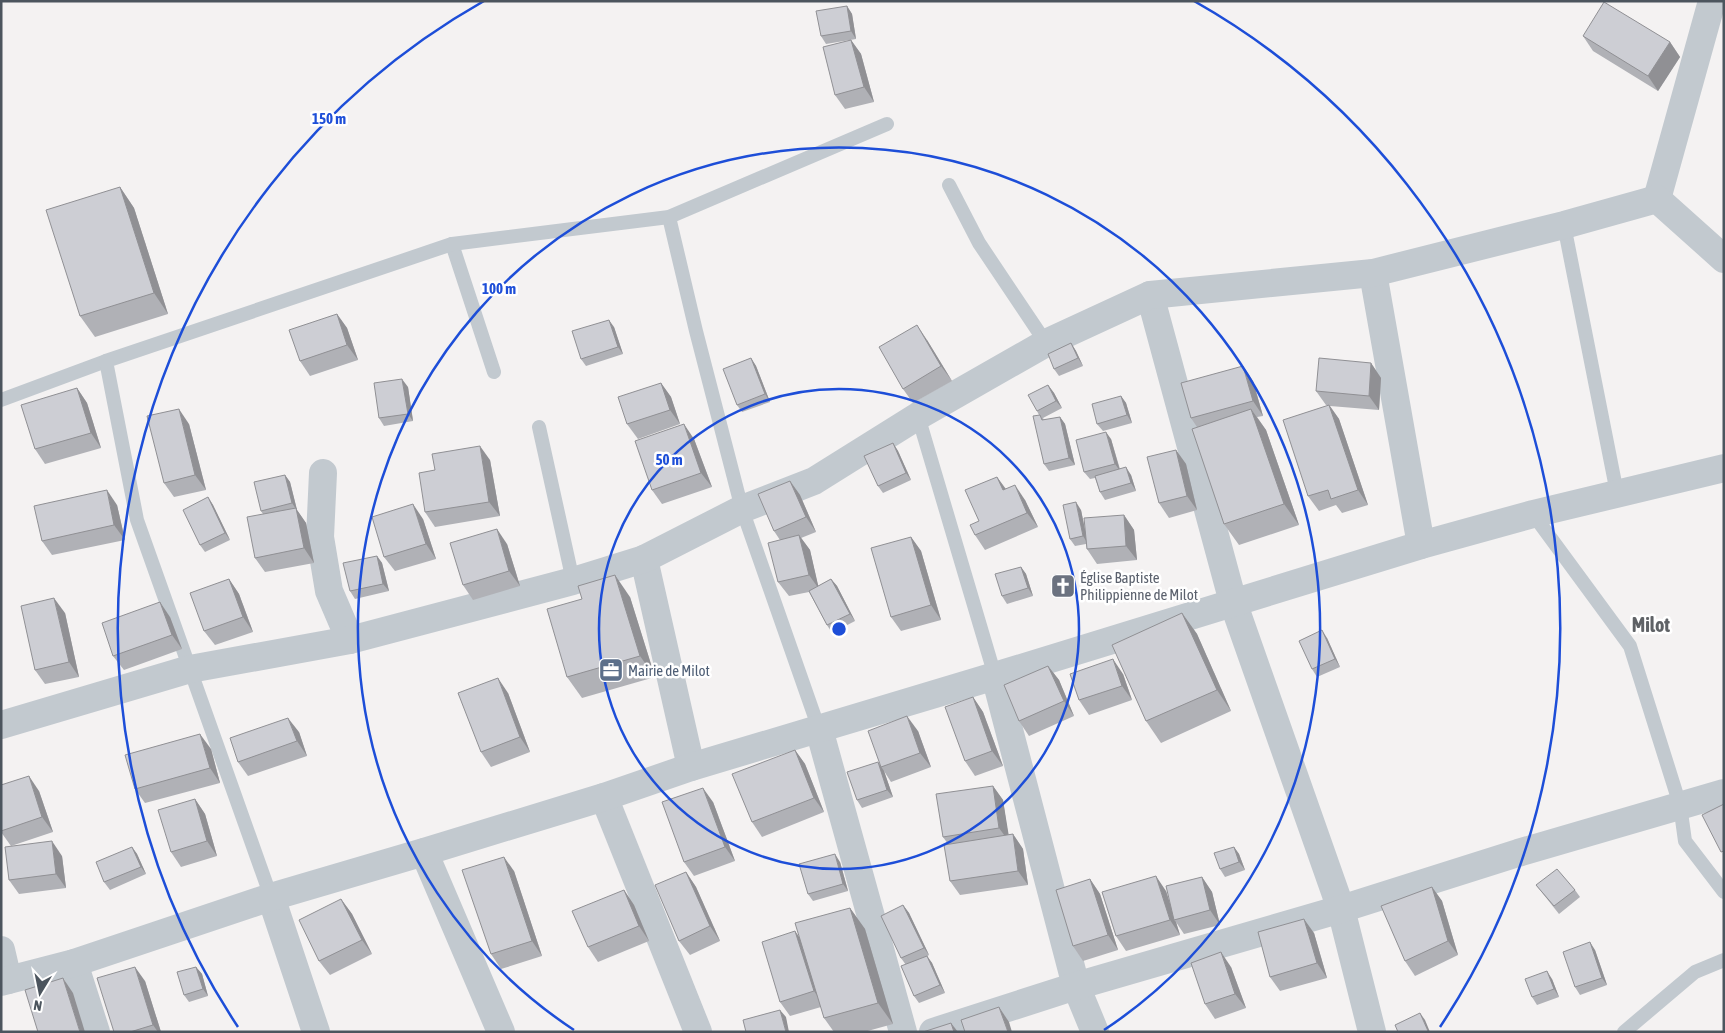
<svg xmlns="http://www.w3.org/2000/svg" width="1725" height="1033" viewBox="0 0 1725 1033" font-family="'Asap Condensed',sans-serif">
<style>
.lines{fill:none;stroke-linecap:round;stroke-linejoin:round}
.lane{stroke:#c2c9cf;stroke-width:14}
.street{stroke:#c2c9cf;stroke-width:28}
.wall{fill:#b0b1b6}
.shaded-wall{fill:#909094}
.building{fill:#cdced4;stroke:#909094}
.ring{fill:none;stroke:#1d4ed8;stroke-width:2.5}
.labels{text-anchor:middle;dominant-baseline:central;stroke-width:5;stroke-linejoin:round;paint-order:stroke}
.worship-label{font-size:15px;fill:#5b616d;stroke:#fff;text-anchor:start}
.service-label{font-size:15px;fill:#4e5e75;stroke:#fff;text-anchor:start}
.district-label{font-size:20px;font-weight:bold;fill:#5f6266;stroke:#fff}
.centre{fill:#1d4ed8;stroke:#fff;stroke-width:2.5}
.ring-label{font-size:15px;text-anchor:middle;font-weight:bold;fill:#1d4ed8;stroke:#fff;stroke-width:5;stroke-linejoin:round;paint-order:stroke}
</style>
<rect width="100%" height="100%" fill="#f4f2f2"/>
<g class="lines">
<g class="lane">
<polyline points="949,185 979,243 1046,343"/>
<polyline points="669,217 696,331 742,509 819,729"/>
<polyline points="1564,225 1617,493"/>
<polyline points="452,244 494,372"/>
<polyline points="1,400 106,361"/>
<polyline points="918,416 995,676"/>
<polyline points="539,427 573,581"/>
<polyline points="1533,514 1630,646 1680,805 1685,841 1724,892"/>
<polyline points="271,897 137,520 106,361 452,244 669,217 887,124"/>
<polyline points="1624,1032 1695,972 1724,960"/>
</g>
<g class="street">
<polyline points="1657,199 1712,1"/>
<polyline points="1373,273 1421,545"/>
<polyline points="1150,295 1233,602 1341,909 1372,1032"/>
<polyline points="323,473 320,537 329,591 350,640"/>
<polyline points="644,559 691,767"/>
<polyline points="995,676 1076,986 1095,1032"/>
<polyline points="1,725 190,669 350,640 573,581 644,559 742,509 814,481 918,416 1046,343 1150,295 1373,273 1564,225 1657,199 1724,259"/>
<polyline points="819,729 903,1032"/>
<polyline points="604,797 698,1032"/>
<polyline points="424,852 501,1032"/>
<polyline points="271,897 316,1032"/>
<polyline points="1,950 8,980"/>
<polyline points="74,963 96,1032"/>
<polyline points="1,982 74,963 271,897 424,852 604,797 691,767 995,676 1421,545 1533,514 1724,468"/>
<polyline points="933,1032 1076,986 1341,909 1518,853 1724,793"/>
</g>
</g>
<g class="wall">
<polygon points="847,6 852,14 856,39 826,44 821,36"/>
<polygon points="1583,36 1670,42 1680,57 1658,91 1593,51"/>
<polygon points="851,40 861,54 874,102 845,109 835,95"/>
<polygon points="120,187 134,208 168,314 95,337 80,316"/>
<polygon points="337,314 347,328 358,360 310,376 300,361"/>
<polygon points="614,327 623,354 586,366 581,359"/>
<polygon points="927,340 952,381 913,403 903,389"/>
<polygon points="1071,343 1076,351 1083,366 1059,376 1054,369"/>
<polygon points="751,358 756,366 770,402 742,412 737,405"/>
<polygon points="1371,363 1381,378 1379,410 1330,406 1339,419 1368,505 1342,513 1336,505 1319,511 1308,496 1328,405 1326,405 1316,391"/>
<polygon points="1253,381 1263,416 1257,417 1266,430 1299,525 1239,545 1224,524 1197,427 1191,418"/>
<polygon points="661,383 671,397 680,424 638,439 627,424"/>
<polygon points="1048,385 1054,393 1062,408 1043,418 1044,420 1060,417 1065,424 1075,465 1049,471 1044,464 1039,415 1037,411"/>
<polygon points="408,387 413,421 384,426 379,418"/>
<polygon points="77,388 87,403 101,448 45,464 35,449"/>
<polygon points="1121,396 1126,403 1132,423 1103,431 1097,424"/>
<polygon points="189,424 206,490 174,497 164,483"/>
<polygon points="694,439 712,487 662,504 652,490"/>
<polygon points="1111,439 1120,469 1131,475 1136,491 1105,500 1100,492 1095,478 1090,479 1084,472"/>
<polygon points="893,443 898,451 911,480 883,493 878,486"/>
<polygon points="1176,450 1186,464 1197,510 1169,518 1159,503"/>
<polygon points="490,460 500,516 435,527 425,512 435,470"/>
<polygon points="285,475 290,482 297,510 306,523 314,563 265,572 255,558 263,514 261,511"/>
<polygon points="997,477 1006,489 1025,500 1038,527 985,550 975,535 979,521"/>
<polygon points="790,481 800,495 816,532 801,538 810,550 818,586 831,579 837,586 855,621 832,633 827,625 809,592 789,596 778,582 780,540 774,531"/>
<polygon points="208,497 213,505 230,540 205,552 200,545"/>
<polygon points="117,505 125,540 52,555 42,541"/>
<polygon points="1081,510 1085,531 1124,515 1134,530 1137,560 1097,564 1087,549 1086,544 1075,546 1070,539"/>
<polygon points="423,519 436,559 395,571 384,557"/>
<polygon points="911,537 921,551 941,620 901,631 891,617"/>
<polygon points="507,544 520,586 473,600 463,585"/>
<polygon points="377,556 382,563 389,591 355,599 350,591"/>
<polygon points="1021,567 1026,574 1033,596 1007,604 1002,596"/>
<polygon points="229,579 239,594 253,632 215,645 204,631"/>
<polygon points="630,597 655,677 582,698 567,677 582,599"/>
<polygon points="65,613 79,677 45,684 35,670"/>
<polygon points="1182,613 1197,634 1231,711 1161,743 1146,721"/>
<polygon points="170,617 182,649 124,670 113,656"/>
<polygon points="1327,638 1340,667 1317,677 1312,669"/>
<polygon points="1048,666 1059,680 1074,716 1029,736 1019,721"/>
<polygon points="1123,674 1132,700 1089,715 1079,700"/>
<polygon points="508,693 530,752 491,767 481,752"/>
<polygon points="973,697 983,712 1003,766 975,776 965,761"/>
<polygon points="918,731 931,767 891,782 884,771 893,797 862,808 857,800 881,766"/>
<polygon points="299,732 307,756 248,776 238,762"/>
<polygon points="211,749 220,783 145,803 135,789"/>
<polygon points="795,750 805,764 824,812 762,837 752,822"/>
<polygon points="1,785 39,791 53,832 11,846 1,832"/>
<polygon points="993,786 1003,800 1008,835 1013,834 1023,849 1028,885 960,895 950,881 948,844 943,837"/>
<polygon points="195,799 205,814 217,856 181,867 171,852"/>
<polygon points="713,802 735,861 694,876 684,862"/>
<polygon points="132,847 137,854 146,874 110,890 104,882"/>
<polygon points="1234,847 1239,854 1245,870 1225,877 1220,869"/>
<polygon points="62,856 66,888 19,894 9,880"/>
<polygon points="840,862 848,891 813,901 808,894"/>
<polygon points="514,871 542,956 501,969 491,954"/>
<polygon points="686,872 696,887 720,941 690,955 679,941"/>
<polygon points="1202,877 1212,892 1220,925 1184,934 1176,922 1180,935 1126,951 1116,936 1166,891 1170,904"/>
<polygon points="1090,879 1100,894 1118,950 1083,961 1073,946"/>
<polygon points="1536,885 1575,890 1580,897 1559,914"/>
<polygon points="1432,887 1442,901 1458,955 1415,976 1405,961"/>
<polygon points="624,890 634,905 649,941 598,962 588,947"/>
<polygon points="341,899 352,914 372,954 330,975 319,961"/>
<polygon points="903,905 909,913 929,955 926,957 927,956 932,963 945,993 919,1003 914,996 906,965 901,958"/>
<polygon points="850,908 865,929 893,1024 864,1032 834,1032 824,1018 821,1007 790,1016 780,1002 795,931 800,938"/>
<polygon points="1314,933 1327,978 1280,991 1270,977"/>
<polygon points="1595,950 1607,985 1580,995 1575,987"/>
<polygon points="196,967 202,974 208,996 189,1002 184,995"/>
<polygon points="1231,967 1246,1008 1215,1019 1205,1004"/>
<polygon points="1552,979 1559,997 1537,1005 1532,997"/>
<polygon points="145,981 161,1032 114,1032"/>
</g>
<g class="shaded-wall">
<polygon points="847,6 852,14 856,39 851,31"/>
<polygon points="851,40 861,54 874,102 864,87"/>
<polygon points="1670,42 1680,57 1658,91 1648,76"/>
<polygon points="120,187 134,208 168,314 154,293"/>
<polygon points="337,314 347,328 358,360 347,345"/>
<polygon points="609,320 614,327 623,354 618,347"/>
<polygon points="917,325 927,340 952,381 941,366"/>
<polygon points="1071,343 1076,351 1083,366 1078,358"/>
<polygon points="751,358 756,366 770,402 765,394"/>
<polygon points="1371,363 1381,378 1379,410 1369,396"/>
<polygon points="1243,366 1253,381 1263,416 1253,401"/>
<polygon points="402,379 408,387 413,421 408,414"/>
<polygon points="661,383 671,397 680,424 670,410"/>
<polygon points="1048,385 1054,393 1062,408 1056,401"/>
<polygon points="77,388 87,403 101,448 91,433"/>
<polygon points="1121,396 1126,403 1132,423 1127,415"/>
<polygon points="1329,405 1339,419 1368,505 1358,490"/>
<polygon points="179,409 189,424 206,490 195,475"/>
<polygon points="1251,409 1266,430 1299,525 1284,504"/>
<polygon points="1060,417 1065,424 1075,465 1069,458"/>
<polygon points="684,424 694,439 712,487 701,473"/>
<polygon points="1106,432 1111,439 1120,471 1115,464"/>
<polygon points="893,443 898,451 911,480 906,473"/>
<polygon points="480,446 490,460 500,516 489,502"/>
<polygon points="1176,450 1186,464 1197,510 1187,496"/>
<polygon points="1126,467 1131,475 1136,491 1131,483"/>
<polygon points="285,475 290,482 297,510 306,523 314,563 304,548 296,509 292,503"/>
<polygon points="997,477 1007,491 1003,490"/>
<polygon points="790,481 800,495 816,532 806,517"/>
<polygon points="1015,485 1025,500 1038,527 1027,513"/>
<polygon points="107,490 117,505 125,540 114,525"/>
<polygon points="208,497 213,505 230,540 225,533"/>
<polygon points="1076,502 1081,510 1088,544 1083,536"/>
<polygon points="413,504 423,519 436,559 426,544"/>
<polygon points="1124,515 1134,530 1137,560 1126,546"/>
<polygon points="497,529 507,544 520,586 509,571"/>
<polygon points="799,535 810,550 819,589 809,575"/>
<polygon points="911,537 921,551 941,620 931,605"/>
<polygon points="377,556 382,563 389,591 383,584"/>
<polygon points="1021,567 1026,574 1033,596 1028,588"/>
<polygon points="615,575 630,597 655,677 640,656"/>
<polygon points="229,579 239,594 253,632 243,617"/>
<polygon points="831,579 837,586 855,621 850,614"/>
<polygon points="54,598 65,613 79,677 69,662"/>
<polygon points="160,602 170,617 182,649 172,635"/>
<polygon points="1182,613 1197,634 1231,711 1217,690"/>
<polygon points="1322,630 1327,638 1340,667 1335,659"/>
<polygon points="1113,659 1123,674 1132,700 1122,686"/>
<polygon points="1048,666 1059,680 1074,716 1064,701"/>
<polygon points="498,678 508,693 530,752 520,737"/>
<polygon points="973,697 983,712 1003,766 992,751"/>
<polygon points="907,716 918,731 931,767 920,753"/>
<polygon points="288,718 299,732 307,756 297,741"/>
<polygon points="200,734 211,749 220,783 210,768"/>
<polygon points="795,750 805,764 824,812 814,798"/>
<polygon points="878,762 884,771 893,797 887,790"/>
<polygon points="29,776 39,791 53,832 42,817"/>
<polygon points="993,786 1003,800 1010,843 999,828"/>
<polygon points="703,788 713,802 735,861 725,847"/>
<polygon points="195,799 205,814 217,856 207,841"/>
<polygon points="1013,834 1023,849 1028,885 1018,871"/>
<polygon points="52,841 62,856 66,888 56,874"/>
<polygon points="132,847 137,854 146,874 141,867"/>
<polygon points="1234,847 1239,854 1245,870 1239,862"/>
<polygon points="835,854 840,862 848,891 843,884"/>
<polygon points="504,857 514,871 542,956 532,941"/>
<polygon points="686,872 696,887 720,941 710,926"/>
<polygon points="1156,876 1166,891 1175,919 1174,920 1176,922 1180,935 1170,920"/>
<polygon points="1202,877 1212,892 1220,925 1210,910"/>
<polygon points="1090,879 1100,894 1118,950 1108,935"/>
<polygon points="1432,887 1442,901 1458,955 1448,941"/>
<polygon points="624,890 634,905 649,941 639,926"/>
<polygon points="341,899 352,914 372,954 362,940"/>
<polygon points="903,905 909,913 929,955 924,948"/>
<polygon points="850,908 865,929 893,1024 878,1003"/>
<polygon points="1304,919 1314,933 1327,978 1317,963"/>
<polygon points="795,931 805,946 824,1006 814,991"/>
<polygon points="1590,942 1595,950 1607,985 1602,978"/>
<polygon points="1221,952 1231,967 1246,1008 1235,994"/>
<polygon points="927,956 932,963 945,993 940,985"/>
<polygon points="135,967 145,981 161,1032 158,1032 153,1025"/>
<polygon points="196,967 202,974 208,996 203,989"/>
<polygon points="1547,971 1552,979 1559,997 1554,989"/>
<polygon points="63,978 73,993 85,1032 80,1032"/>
<polygon points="999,1007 1009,1022 1012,1032 1008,1032"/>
<polygon points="780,1010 786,1017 789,1032 786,1032"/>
<polygon points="1420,1013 1425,1020 1430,1032 1428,1031"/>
<polygon points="951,1023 958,1032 954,1032"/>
</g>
<g class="building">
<polygon points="1604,2 1670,42 1648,76 1583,36"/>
<polygon points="847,6 851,31 821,36 816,11"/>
<polygon points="851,40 864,87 835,95 823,47"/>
<polygon points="120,187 154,293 80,316 46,210"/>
<polygon points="337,314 347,345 300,361 289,330"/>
<polygon points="609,320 618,347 581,359 572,331"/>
<polygon points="917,325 941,366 903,389 879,347"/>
<polygon points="1071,343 1078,358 1054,369 1048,354"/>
<polygon points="751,358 765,394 737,405 723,369"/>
<polygon points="1319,358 1371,363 1369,396 1316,391"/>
<polygon points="1243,366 1253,401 1191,418 1181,383"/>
<polygon points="402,379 408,414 379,418 374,383"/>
<polygon points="661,383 670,410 627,424 618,397"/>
<polygon points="1048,385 1056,401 1037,411 1028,395"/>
<polygon points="77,388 91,433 35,449 21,405"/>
<polygon points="1121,396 1127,415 1097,424 1092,404"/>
<polygon points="1329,405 1358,490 1331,499 1328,490 1308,496 1283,420"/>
<polygon points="179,409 195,475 164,483 147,416"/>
<polygon points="1251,409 1284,504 1224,524 1192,429"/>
<polygon points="1040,415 1042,420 1060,417 1069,458 1044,464 1033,416"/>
<polygon points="684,424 701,473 652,490 635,441"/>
<polygon points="1106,432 1115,464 1084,472 1076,440"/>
<polygon points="893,443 906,473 878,486 864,456"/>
<polygon points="480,446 489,502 425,512 419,473 435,470 432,454"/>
<polygon points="1176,450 1187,496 1159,503 1147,457"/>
<polygon points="1126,467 1131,483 1100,492 1095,476"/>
<polygon points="285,475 292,503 261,511 254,482"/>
<polygon points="997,477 1003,490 1015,485 1027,513 975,535 970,525 979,521 965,490"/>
<polygon points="790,481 806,517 774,531 758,494"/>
<polygon points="107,490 114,525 42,541 34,506"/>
<polygon points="208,497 225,533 200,545 183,510"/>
<polygon points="1076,502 1083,536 1070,539 1063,505"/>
<polygon points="413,504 426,544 384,557 372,517"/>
<polygon points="296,508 304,548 255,558 247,517"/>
<polygon points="1124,515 1126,546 1087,549 1084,518"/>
<polygon points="497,529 509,571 463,585 450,543"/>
<polygon points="799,535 809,575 778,582 768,543"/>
<polygon points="911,537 931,605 891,617 871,548"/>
<polygon points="377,556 383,584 350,591 343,563"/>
<polygon points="1021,567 1028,588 1002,596 995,574"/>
<polygon points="615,575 640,656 567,677 547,609 582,599 578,586"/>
<polygon points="229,579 243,617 204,631 190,593"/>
<polygon points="831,579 850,614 827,625 809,591"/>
<polygon points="54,598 69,662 35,670 21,606"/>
<polygon points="160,602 172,635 113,656 102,623"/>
<polygon points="1182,613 1217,690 1146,721 1112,645"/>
<polygon points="1322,630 1335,659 1312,669 1299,641"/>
<polygon points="1113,659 1122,686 1079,700 1070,674"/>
<polygon points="1048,666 1064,701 1019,721 1004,685"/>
<polygon points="498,678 520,737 481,752 458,693"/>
<polygon points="973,697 992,751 965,761 945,707"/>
<polygon points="907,716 920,753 881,767 868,731"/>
<polygon points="288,718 297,741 238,762 230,738"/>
<polygon points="200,734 210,768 135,789 125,755"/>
<polygon points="795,750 814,798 752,822 732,774"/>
<polygon points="878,762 887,790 857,800 847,772"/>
<polygon points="29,776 42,817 1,831 1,785"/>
<polygon points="993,786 999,828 943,837 936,794"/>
<polygon points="703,788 725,847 684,862 662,802"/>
<polygon points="195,799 207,841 171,852 158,810"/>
<polygon points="1724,804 1724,851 1721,852 1702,815"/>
<polygon points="1013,834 1018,871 950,881 944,845"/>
<polygon points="52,841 56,874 9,880 5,847"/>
<polygon points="132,847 141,867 104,882 96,862"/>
<polygon points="1234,847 1239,862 1220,869 1214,853"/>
<polygon points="835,854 843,884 808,894 799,864"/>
<polygon points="504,857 532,941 491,954 462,870"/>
<polygon points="1557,869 1575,890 1554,906 1536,885"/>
<polygon points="686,872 710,926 679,941 655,885"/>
<polygon points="1156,876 1170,920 1116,936 1102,892"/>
<polygon points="1202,877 1210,910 1174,920 1166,886"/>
<polygon points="1090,879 1108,935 1073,946 1056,890"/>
<polygon points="1432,887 1448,941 1405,961 1381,906"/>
<polygon points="624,890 639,926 588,947 572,911"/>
<polygon points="341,899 362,940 319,961 299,920"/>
<polygon points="903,905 924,948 901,958 881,916"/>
<polygon points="850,908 878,1003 824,1018 795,923"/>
<polygon points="1304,919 1317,963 1270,977 1258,932"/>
<polygon points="795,931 814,991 780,1002 762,942"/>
<polygon points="1590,942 1602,978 1575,987 1563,952"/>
<polygon points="1221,952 1235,994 1205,1004 1191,963"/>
<polygon points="927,956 940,985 914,996 901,966"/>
<polygon points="135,967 153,1025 130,1032 114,1032 97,978"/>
<polygon points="196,967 203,989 184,995 177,972"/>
<polygon points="1547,971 1554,989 1532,997 1525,979"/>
<polygon points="63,978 80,1032 38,1032 25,990"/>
<polygon points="999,1007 1008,1032 965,1032 961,1020"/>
<polygon points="780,1010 786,1032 746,1032 743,1020"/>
<polygon points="1420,1013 1428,1031 1426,1032 1398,1032 1395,1025"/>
<polygon points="951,1023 954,1032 923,1032"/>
</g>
<g class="ring">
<circle cx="839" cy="629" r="240"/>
<path d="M574 1030A481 481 0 1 1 1104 1030"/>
<path d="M238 1027A721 721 0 0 1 484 1M1194 1A721 721 0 0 1 1440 1027"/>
</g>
<defs>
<symbol id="church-square" viewBox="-11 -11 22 22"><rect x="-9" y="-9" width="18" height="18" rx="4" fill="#6b7280" stroke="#fff"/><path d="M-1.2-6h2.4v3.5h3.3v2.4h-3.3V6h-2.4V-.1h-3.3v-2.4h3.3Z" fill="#fff"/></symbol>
<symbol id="office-square" viewBox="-11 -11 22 22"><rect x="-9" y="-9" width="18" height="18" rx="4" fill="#5c6f8a" stroke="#fff"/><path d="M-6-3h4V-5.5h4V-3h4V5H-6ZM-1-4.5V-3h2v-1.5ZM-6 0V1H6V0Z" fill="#fff"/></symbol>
</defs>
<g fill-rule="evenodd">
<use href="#church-square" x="1049" y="572" width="28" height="28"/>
<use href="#office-square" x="597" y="656" width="28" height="28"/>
</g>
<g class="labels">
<g class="worship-label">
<text x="1080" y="577">Église Baptiste<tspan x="1080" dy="17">Philippienne de Milot</tspan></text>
</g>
<g class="service-label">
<text x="628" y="670">Mairie de Milot</text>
</g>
<g class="district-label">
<text x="1651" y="624">Milot</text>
</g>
</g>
<circle cx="839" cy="629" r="8" class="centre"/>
<g class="ring-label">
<text x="329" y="124">150 m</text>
<text x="499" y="294">100 m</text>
<text x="669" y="465">50 m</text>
</g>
<rect width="1725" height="1033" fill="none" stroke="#4c555e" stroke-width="5"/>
<g transform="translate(40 993) rotate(190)" stroke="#ffffff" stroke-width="4" paint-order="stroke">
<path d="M0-4L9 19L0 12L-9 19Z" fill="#4c555e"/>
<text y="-8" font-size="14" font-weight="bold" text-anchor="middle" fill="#4c555e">N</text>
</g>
</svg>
